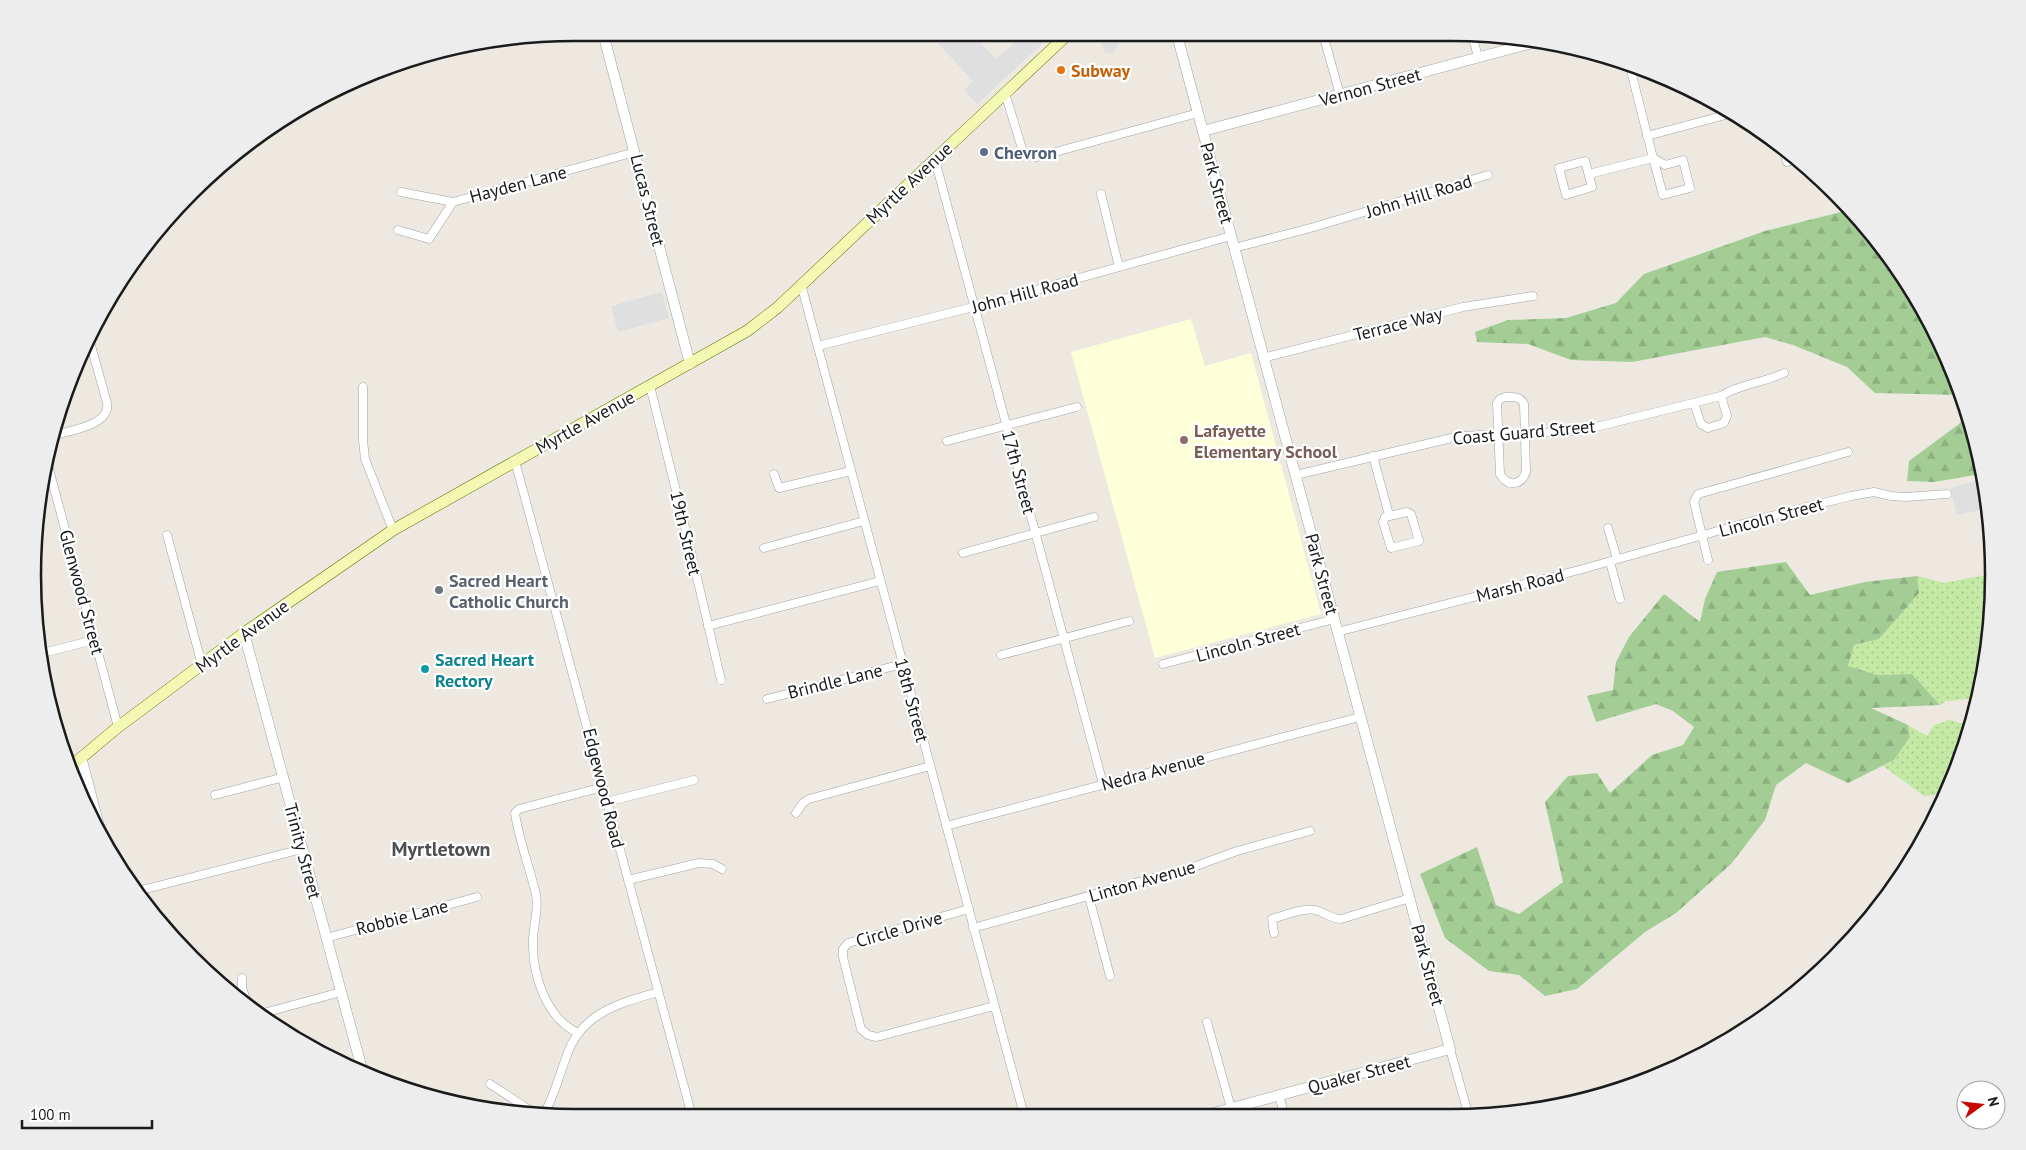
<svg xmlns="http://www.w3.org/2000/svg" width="2026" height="1150" viewBox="0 0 2026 1150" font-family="'PT Sans',sans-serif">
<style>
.education{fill:#fdffd8}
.grass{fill:url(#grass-dots)}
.forest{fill:url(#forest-firs)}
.parking{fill:#dfdfdf}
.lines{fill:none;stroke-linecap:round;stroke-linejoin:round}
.minor-casing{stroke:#a2a2a2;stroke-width:9}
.tertiary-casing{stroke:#a2a2a2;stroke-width:11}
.secondary-casing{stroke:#607104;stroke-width:12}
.minor{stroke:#fff;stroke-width:8}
.tertiary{stroke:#fff;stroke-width:10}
.secondary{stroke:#f3f9b2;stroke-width:11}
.food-dot{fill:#e8710a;stroke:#fff;stroke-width:2}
.service-dot{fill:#5c6f8a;stroke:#fff;stroke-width:2}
.education-dot{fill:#8d6e63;stroke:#fff;stroke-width:2}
.worship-dot{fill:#6b7280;stroke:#fff;stroke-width:2}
.culture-dot{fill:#0f9aa8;stroke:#fff;stroke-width:2}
.labels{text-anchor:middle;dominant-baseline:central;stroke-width:4.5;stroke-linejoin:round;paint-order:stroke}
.food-label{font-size:18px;font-weight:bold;fill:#c56008;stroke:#fff;text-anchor:start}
.street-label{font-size:18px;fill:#1b1b1b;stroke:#fff}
.service-label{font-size:18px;font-weight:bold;fill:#4e5e75;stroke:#fff;text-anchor:start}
.education-label{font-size:18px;font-weight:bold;fill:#785e54;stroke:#fff;text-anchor:start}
.worship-label{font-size:18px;font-weight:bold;fill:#5b616d;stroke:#fff;text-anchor:start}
.culture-label{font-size:18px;font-weight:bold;fill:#0d838f;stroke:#fff;text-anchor:start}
.quarter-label{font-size:20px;font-weight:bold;fill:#4e4e4e;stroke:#fff}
.rim{fill:none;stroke:#1b1b1b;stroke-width:2.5}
</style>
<defs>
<pattern id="grass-dots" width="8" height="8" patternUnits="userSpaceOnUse" patternTransform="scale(1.25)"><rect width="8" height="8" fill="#c3e9a5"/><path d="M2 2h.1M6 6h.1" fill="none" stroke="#a7c78d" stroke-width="1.8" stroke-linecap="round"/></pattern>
<pattern id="forest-firs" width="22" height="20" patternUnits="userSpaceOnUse" patternTransform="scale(1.25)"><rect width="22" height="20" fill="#a3cd95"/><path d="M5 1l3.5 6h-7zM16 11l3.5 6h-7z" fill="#8caf80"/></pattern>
</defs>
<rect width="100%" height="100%" fill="#ede9e1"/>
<polygon class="education" points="1191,319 1205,366 1251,353 1321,614 1155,658 1071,352"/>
<g class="grass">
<polygon points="1991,574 1989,646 1977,698 1946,701 1940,705 1912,674 1877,675 1848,667 1854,645 1879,639 1918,593 1917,576 1944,583"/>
<polygon points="1949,720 1970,725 1965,750 1943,794 1924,796 1883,766 1894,760 1910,737 1908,725 1927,736 1934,725"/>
</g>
<g class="forest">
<polygon points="1849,210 1882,245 1938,335 1960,395 1875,393 1847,367 1793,345 1765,337 1632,362 1571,360 1528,344 1477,342 1475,332 1508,320 1566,318 1616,303 1644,274 1765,231"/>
<polygon points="1967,415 1975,435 1981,474 1934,482 1907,481 1909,461 1959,424"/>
<polygon points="1786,562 1810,595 1865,582 1917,576 1919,593 1879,639 1854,645 1848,666 1877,675 1912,674 1940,705 1871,708 1908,725 1910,737 1894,760 1848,783 1806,763 1776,785 1765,820 1731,864 1676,913 1645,932 1577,989 1545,996 1519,975 1489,971 1445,938 1420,874 1477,847 1496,905 1519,914 1563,882 1545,802 1568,776 1597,773 1610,793 1652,755 1683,745 1694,727 1673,711 1656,704 1596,722 1587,696 1613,690 1616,662 1629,637 1664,594 1700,622 1705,599 1717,572"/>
</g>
<g class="parking">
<polygon points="973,35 996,59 1023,35 1052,35 977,104 964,90 973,81 932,37"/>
<polygon points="1099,35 1123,35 1124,37 1112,54 1104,52"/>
<polygon points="662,292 669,318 618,332 611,306"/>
<polygon points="1982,479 1987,509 1957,515 1950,488"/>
</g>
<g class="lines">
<defs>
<g id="minor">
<polyline points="1323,34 1340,95"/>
<polyline points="1472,34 1478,57"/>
<polyline points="1005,93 1023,152 1028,156 1037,157 1198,113"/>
<polyline points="1647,136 1733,113"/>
<polyline points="1783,149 1787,162 1798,159"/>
<polygon points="1653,158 1665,165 1683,160 1690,188 1663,195"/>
<polyline points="935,160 1103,784"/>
<polygon points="1585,161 1592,187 1566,195 1559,168"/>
<polyline points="1589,174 1653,158 1630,67"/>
<polyline points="401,192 453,202 635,152"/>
<polyline points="1101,194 1119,267"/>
<polyline points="398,230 429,239 453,202"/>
<polyline points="1234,248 1314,227 1488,175"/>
<polyline points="801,284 1024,1115"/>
<polyline points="818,346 989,303 1231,236"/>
<polyline points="1263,358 1463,307 1533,296"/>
<polyline points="650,386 687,535 721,680"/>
<polyline points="363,387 363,440 365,459 393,530"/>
<path d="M1505,397C1514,397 1520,396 1524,404L1526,472C1521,486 1507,487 1500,474L1497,403L1500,399Z"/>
<polyline points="1694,403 1701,424 1708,428 1724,423 1727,416 1721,396"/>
<path d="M51,436C67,431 111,426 107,403L88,335"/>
<polyline points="947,441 1077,407"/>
<polyline points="1373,456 1389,515"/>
<polyline points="46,458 118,727"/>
<polyline points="515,461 692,1116"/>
<polyline points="774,474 779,488 851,471"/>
<path d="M1296,475L1460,436L1580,431L1721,396C1740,384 1763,383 1784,373"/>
<polygon points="1407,512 1411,514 1419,541 1391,548 1383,522 1385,517"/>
<polyline points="1608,528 1617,559"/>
<polyline points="167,535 202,665"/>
<polyline points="764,548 864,521"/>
<polyline points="963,553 1094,517"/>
<polyline points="1708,560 1694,502 1698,494 1848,452"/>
<polyline points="1610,562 1620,599"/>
<polyline points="708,626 880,581"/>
<polyline points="1337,632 1579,570 1760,519 1851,496 1874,492 1891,496 1906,497 1947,494"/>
<polyline points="39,654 94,640"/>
<polyline points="1001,655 1129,621"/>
<polyline points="1163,664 1334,619"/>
<polyline points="767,699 902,664"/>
<polyline points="215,795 284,777"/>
<polyline points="606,802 694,780"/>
<polyline points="796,813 803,803 809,799 930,766"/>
<polyline points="946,826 1360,717"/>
<polyline points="628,880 699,863 713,864 722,869"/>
<polyline points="138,891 302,849"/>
<polyline points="1089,897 1110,976"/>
<polyline points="969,909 848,943 843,949 843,957 861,1029 868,1035 877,1037 994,1006"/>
<polyline points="973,928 1196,866 1237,851 1310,831"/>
<path d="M1274,933L1272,919C1282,916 1305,907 1315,910C1325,912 1330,919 1341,919L1410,898"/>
<polyline points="326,938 477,897"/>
<polyline points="242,978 242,988 248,1005"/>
<polyline points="260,1014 341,992"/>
<polyline points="1207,1022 1231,1108"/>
<path d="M578,1033C546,1018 532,974 533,941C533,925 539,911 536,895C530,868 519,841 515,813L519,809L603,787"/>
<polyline points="1450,1049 1468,1113"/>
<polyline points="490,1084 539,1116"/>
<polyline points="1279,1095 1284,1114"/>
<path d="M543,1116C554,1097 559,1076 567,1055C581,1013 620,1003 658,992"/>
</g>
<g id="tertiary">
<polyline points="1177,35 1450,1049 1210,1114"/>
<polyline points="604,37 690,364"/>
<polyline points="1203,131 1536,42"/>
<polyline points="244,633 362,1069"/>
<polyline points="81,757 104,845"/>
</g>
<polyline id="secondary" points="69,768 118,727 244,633 393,530 747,331 777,308 1067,35"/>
</defs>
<use href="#minor" class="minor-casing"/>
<use href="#tertiary" class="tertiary-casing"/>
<use href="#secondary" class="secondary-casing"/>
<use href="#minor" class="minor"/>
<use href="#tertiary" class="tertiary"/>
<use href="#secondary" class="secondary"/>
</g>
<circle class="food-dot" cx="1061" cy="70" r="5"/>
<circle class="service-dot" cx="984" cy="152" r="5"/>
<circle class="education-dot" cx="1184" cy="440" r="5"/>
<circle class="worship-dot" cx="439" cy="590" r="5"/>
<circle class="culture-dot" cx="425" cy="669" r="5"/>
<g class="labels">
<g class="food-label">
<text x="1071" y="70">Subway</text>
</g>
<g class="street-label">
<text transform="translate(1370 87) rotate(-15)">Vernon Street</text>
<text transform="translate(909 183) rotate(-43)">Myrtle Avenue</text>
<text transform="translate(1217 183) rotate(75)">Park Street</text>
<text transform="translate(518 184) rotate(-15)">Hayden Lane</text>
<text transform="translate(1419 196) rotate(-17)">John Hill Road</text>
<text transform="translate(648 200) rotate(76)">Lucas Street</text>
<text transform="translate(1025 293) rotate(-15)">John Hill Road</text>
<text transform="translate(1398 324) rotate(-14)">Terrace Way</text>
<text transform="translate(585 422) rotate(-29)">Myrtle Avenue</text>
<text transform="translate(1524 432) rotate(-5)">Coast Guard Street</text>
<text transform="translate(1019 472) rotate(75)">17th Street</text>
<text transform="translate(1771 517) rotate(-15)">Lincoln Street</text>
<text transform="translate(686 533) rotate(77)">19th Street</text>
<text transform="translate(1322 574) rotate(75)">Park Street</text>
<text transform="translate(1520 585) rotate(-14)">Marsh Road</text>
<text transform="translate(82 592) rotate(75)">Glenwood Street</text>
<text transform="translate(242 636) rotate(-36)">Myrtle Avenue</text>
<text transform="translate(1248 642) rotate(-15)">Lincoln Street</text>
<text transform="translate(835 681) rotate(-14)">Brindle Lane</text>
<text transform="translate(912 700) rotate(75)">18th Street</text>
<text transform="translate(1153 771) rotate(-15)">Nedra Avenue</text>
<text transform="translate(604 788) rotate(76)">Edgewood Road</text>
<text transform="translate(303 851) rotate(75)">Trinity Street</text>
<text transform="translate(1142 881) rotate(-16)">Linton Avenue</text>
<text transform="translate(402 917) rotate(-15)">Robbie Lane</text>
<text transform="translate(899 929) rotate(-16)">Circle Drive</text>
<text transform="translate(1428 965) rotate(75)">Park Street</text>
<text transform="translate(1359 1074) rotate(-15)">Quaker Street</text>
</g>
<g class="service-label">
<text x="994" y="152">Chevron</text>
</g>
<g class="education-label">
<text x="1194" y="430">Lafayette<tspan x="1194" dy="21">Elementary School</tspan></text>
</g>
<g class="worship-label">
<text x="449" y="580">Sacred Heart<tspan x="449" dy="21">Catholic Church</tspan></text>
</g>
<g class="culture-label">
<text x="435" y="659">Sacred Heart<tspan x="435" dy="21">Rectory</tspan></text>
</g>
<g class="quarter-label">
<text x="441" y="849">Myrtletown</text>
</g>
</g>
<path d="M0 0H2026V1150H0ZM575 41H1451A534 534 0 0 1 1985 575V575A534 534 0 0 1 1451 1109H575A534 534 0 0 1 41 575V575A534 534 0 0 1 575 41Z" fill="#ededed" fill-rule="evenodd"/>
<path class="rim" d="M575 41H1451A534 534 0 0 1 1985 575V575A534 534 0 0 1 1451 1109H575A534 534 0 0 1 41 575V575A534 534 0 0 1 575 41Z"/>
<g transform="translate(1981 1105) rotate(75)"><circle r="24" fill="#ffffff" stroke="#a4a4a4"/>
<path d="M0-4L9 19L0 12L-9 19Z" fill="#c70900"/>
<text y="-8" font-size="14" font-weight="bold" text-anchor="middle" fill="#1b1b1b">N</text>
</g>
<path d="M22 1120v8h130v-8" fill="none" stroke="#1b1b1b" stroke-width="2.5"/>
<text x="30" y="1120" font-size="15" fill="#1b1b1b" stroke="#ffffff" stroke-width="4" paint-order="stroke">100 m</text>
</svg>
